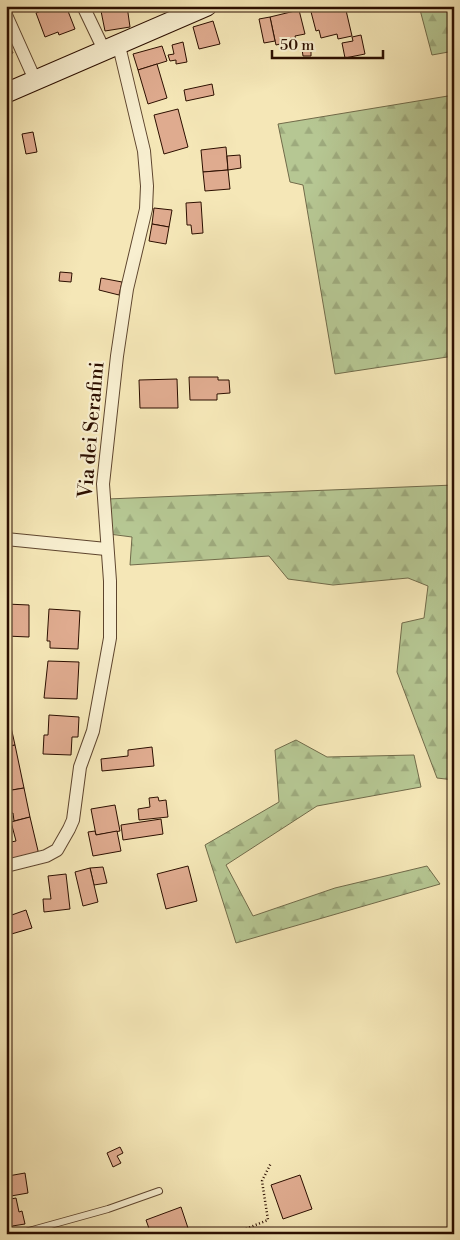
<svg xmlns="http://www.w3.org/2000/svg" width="460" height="1240" viewBox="0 0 460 1240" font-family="'Libre Bodoni',serif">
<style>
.forest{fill:url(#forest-firs);stroke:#716b4a}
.building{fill:#dfab8f;stroke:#2c0f00}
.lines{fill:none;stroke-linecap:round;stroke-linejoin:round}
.lane-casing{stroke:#5e452e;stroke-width:8}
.street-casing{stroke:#5e452e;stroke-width:14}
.secondary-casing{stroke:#2c0f00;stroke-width:21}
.path{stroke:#2c0f00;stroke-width:2.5;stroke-dasharray:1 2.5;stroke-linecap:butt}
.lane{stroke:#f8efd0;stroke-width:6}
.street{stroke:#f8efd0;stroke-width:12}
.secondary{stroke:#f8efd0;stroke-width:19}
.labels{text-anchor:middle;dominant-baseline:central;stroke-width:4.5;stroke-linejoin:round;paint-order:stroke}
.street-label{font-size:20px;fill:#2c0f00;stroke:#f8efd0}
</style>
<defs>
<pattern id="forest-firs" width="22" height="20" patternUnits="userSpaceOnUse" patternTransform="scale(1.25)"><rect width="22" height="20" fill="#b6c793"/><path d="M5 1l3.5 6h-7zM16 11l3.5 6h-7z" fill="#9daa7d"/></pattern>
</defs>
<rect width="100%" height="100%" fill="#f5e7b7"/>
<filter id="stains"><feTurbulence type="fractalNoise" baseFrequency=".004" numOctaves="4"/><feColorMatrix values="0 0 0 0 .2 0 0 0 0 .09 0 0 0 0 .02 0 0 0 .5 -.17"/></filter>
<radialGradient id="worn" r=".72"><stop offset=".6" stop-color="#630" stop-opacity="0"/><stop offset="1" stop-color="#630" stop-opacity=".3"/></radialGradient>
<g class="forest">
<polygon points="419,6 454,6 454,51 432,55"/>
<polygon points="454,95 454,356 335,374 303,185 290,182 278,124"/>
<polygon points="454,485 454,780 437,778 397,672 402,623 424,618 428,586 408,578 333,585 288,579 269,556 130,565 132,537 109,534 107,499"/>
<polygon points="296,740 327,757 414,755 421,787 317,806 226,865 253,916 335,888 427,866 440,884 236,943 205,845 279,802 275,750"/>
</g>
<g class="building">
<polygon points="45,6 66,6 75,29 59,35 58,32 45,37 36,13 46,9"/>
<polygon points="100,6 127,6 130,27 105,31"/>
<polygon points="317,6 325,6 326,11 345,6 352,36 338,39 337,34 321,38 319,30 316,31 310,8"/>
<polygon points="299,10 305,34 295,36 296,40 276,45 270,17"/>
<polygon points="270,17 275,41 264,43 259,19"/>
<polygon points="213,21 220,44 199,49 193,27"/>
<polygon points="361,35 365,54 345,58 342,43 353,41 352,37"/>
<polygon points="6,38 13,53 6,56"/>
<polygon points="183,42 187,62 176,64 176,60 170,61 168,55 174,54 172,45"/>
<polygon points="162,46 167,61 138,70 133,54"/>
<polygon points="311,48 311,56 303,56 302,49"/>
<polygon points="157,64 167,98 148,104 138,70"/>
<polygon points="212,84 214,95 186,101 184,90"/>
<polygon points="178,109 188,147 164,154 154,115"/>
<polygon points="33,132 37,152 26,154 22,134"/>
<polygon points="226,147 228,170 203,172 201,150"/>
<polygon points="240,155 241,168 228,170 227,156"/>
<polygon points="228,170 230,189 205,191 203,172"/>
<polygon points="201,202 203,233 192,234 191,225 187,225 186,203"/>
<polygon points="154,208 172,210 169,227 152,224"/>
<polygon points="152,224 169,227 166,244 149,241"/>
<polygon points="60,272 72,273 71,282 59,281"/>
<polygon points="101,278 122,282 119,295 99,290"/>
<polygon points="189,377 218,377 218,380 229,380 230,393 217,394 217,400 190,400"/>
<polygon points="177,379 178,408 140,408 139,380"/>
<polygon points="6,604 29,605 29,637 6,636"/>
<polygon points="49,609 80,611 78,649 50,648 50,641 47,641"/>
<polygon points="48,661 79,662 77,699 44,698"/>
<polygon points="49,715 79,717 78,737 72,737 71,755 43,754 44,735 48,735"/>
<polygon points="11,727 15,745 6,747 6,729"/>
<polygon points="15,745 24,788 6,791 6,747"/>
<polygon points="152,747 154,766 102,771 101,759 128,756 128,750"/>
<polygon points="24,788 30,817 14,821 13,813 6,814 6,791"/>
<polygon points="158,797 159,801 166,800 168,817 139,820 138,809 150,807 149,798"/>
<polygon points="115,805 120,831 96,835 91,809"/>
<polygon points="30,817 39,855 6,863 6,843 16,841 11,822"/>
<polygon points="161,819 163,834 123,840 121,825"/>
<polygon points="95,831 96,835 117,831 121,851 93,856 88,832"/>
<polygon points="188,866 197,901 166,909 157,874"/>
<polygon points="103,867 107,883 94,885 90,868"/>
<polygon points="90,868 98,902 83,906 75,872"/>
<polygon points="66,874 70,909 44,912 43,899 51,899 48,876"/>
<polygon points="26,910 32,928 8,935 10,941 6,943 6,917"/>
<polygon points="120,1147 123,1153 117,1156 121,1163 113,1167 107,1153"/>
<polygon points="25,1173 28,1193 11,1196 8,1176"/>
<polygon points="300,1175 312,1209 283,1219 271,1185"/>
<polygon points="16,1198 19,1212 22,1211 25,1224 6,1227 6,1200"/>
<polygon points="181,1207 190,1234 151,1234 146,1220"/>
</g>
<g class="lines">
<defs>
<polyline id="lane" points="18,1234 108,1209 159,1191"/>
<g id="street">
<polyline points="83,6 105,52"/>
<polyline points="6,15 36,82"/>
<polyline points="6,539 106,549"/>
<polyline points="6,866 46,856 57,850 69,829 73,820 80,767 93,731 110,638 110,581 103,484 117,356 127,289 146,209 147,186 144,151 119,46"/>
</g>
<polyline id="secondary" points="6,93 207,6"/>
</defs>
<use href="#lane" class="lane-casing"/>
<use href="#street" class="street-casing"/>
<use href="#secondary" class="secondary-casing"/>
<polyline class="path" points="233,1234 268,1220 262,1181 271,1163"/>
<use href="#lane" class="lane"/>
<use href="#street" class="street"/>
<use href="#secondary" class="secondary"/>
</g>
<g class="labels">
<g class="street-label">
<text transform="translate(92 430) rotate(-85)">Via dei Serafini</text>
</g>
</g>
<rect width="460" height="1240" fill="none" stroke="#f5e7b7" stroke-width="25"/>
<rect x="8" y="8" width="445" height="1225" fill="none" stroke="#2c0f00" stroke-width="2.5"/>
<rect x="12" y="12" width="435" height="1215" fill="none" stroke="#2c0f00"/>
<path d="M272 50v8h111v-8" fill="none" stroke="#2c0f00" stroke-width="2.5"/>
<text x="280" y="50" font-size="15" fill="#2c0f00" stroke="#f8efd0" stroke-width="4" paint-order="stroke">50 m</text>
<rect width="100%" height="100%" filter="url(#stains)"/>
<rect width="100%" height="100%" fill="url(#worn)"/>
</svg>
